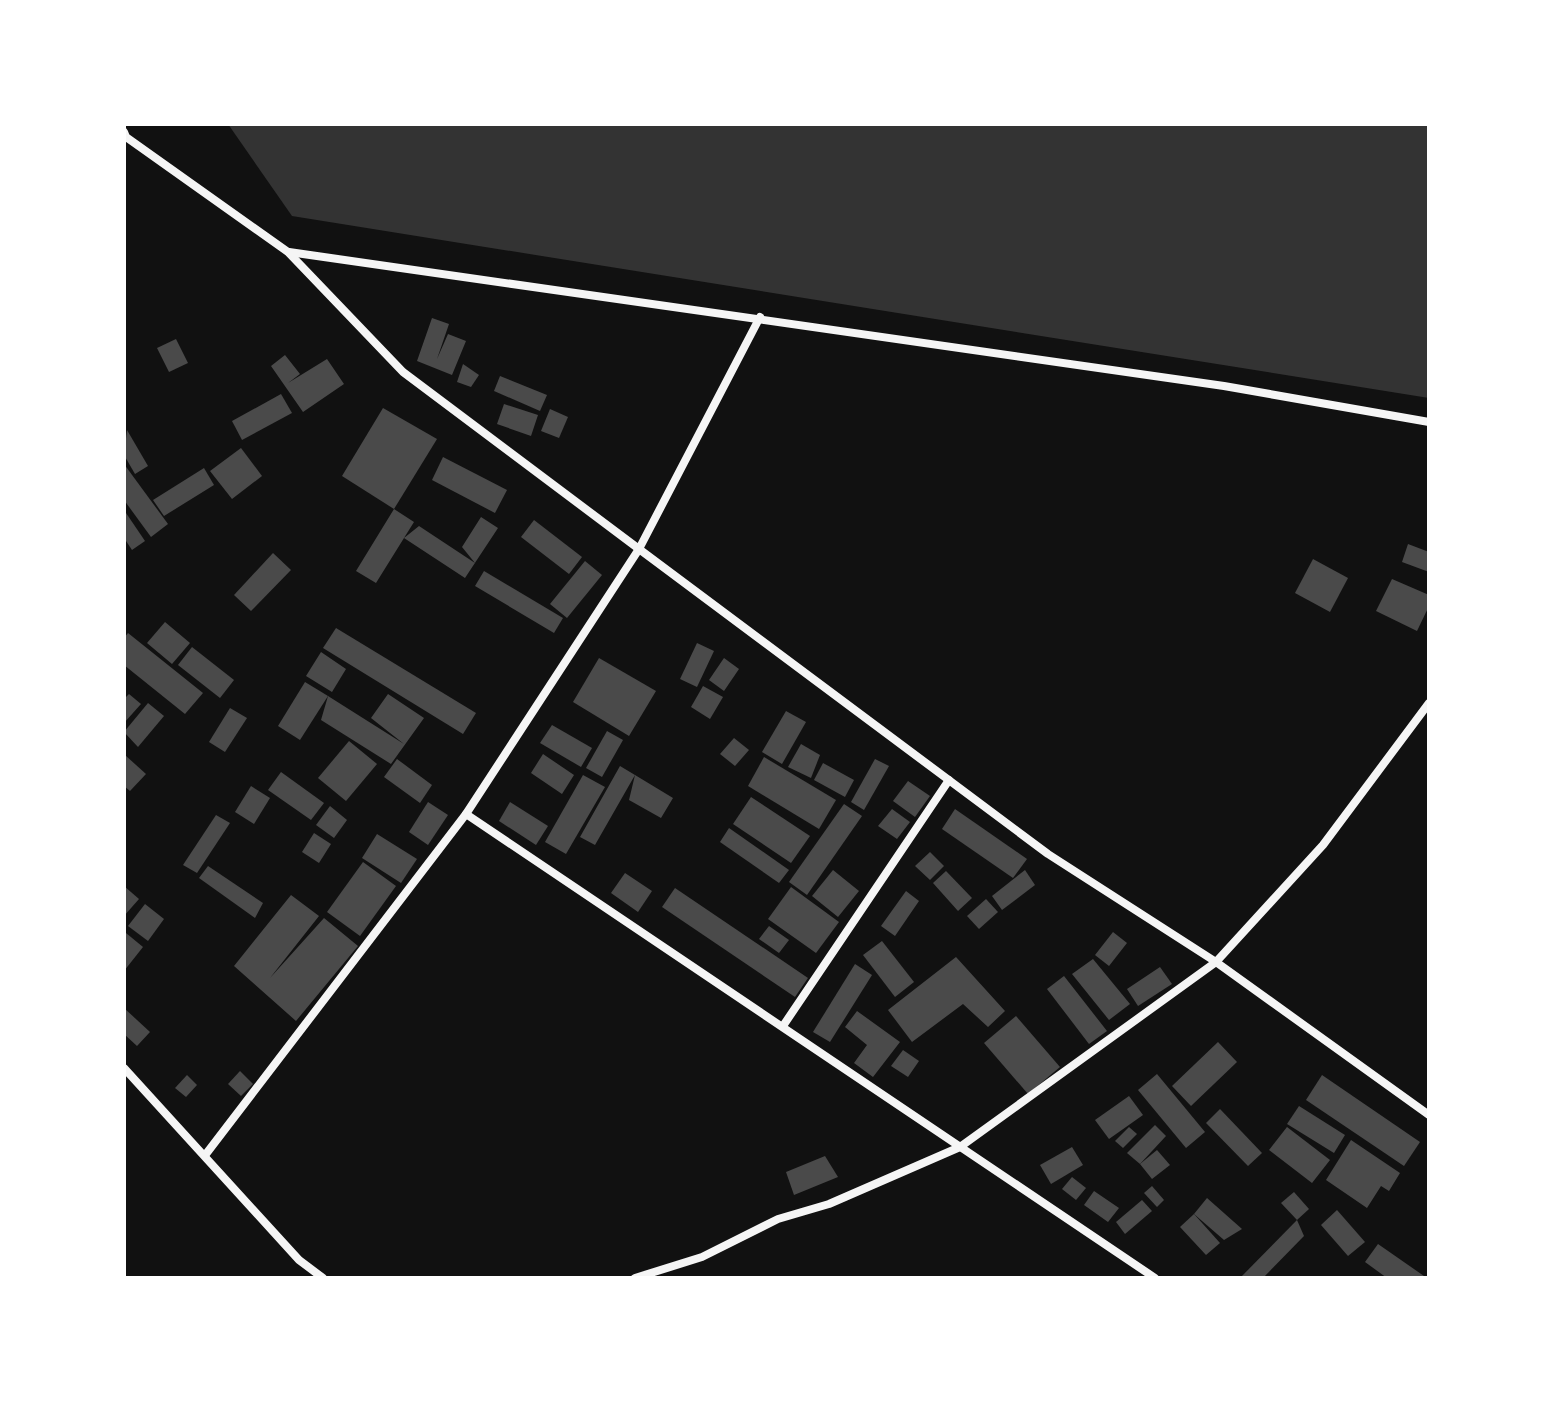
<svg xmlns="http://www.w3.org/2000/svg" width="1553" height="1402" viewBox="0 0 1553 1402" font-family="Inter,sans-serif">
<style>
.water{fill:#333}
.building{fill:#4a4a4a}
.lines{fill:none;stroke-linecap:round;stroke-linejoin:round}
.minor{stroke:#f5f5f5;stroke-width:8}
</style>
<rect width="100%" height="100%" fill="#111"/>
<polygon class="water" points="228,124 1429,124 1429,398 292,216"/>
<g class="building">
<polygon points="432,318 449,324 437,359 448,334 466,341 452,375 417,361"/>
<polygon points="176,339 188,363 169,372 157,348"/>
<polygon points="285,355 300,374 288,383 327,359 344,384 303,412 271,366"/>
<polygon points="463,364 479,375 471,387 457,382"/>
<polygon points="500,376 547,395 540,411 494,391"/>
<polygon points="281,394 292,413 242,440 232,421"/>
<polygon points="504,404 538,415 531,436 497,424"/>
<polygon points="383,408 437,439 394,509 342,476"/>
<polygon points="550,409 568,417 559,438 541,431"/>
<polygon points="127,430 148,466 135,474 124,455"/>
<polygon points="241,448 262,476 232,499 210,471"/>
<polygon points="443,457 507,490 495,513 432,480"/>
<polygon points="124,464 168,524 151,537 124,500"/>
<polygon points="204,468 214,485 164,516 153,500"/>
<polygon points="394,509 414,522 404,538 419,526 475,563 462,547 481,517 498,528 465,578 404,538 376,583 356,571"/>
<polygon points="124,510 145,541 132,550 124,538"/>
<polygon points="534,520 582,557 569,574 521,537"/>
<polygon points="1408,544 1429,552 1429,572 1402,562"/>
<polygon points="273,553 291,570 251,611 234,595"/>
<polygon points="1313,559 1348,578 1330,612 1295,593"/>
<polygon points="585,561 602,575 567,618 550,604"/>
<polygon points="484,571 563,618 554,633 475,586"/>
<polygon points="1392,579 1429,595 1429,606 1417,631 1376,611"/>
<polygon points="165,622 190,643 172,664 147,643"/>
<polygon points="336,628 476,713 463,734 323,648"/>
<polygon points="128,633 203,693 185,714 124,665 124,638"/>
<polygon points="697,643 714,651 697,687 680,679"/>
<polygon points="192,647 234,680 220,698 178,665"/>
<polygon points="321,652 346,669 332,692 306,676"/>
<polygon points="599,658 656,691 629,736 573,702"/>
<polygon points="724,658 739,669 724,691 709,680"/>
<polygon points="305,682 328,696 300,740 278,726"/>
<polygon points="703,686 723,697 710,719 691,707"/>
<polygon points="129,694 141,704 124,723 124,699"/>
<polygon points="388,694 424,718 391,764 321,720 328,696 404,744 371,718"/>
<polygon points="148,703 164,716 138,747 124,732"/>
<polygon points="230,708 247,718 225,752 209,742"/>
<polygon points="786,711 806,722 782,764 762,752"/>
<polygon points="552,725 592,748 581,767 540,743"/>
<polygon points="607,731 623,740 602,777 586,768"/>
<polygon points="734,738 749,750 735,766 720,754"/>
<polygon points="349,741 377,764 346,801 318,778"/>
<polygon points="801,744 820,755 811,778 788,767"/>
<polygon points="543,754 574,775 562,794 531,773"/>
<polygon points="125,755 146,774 130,791 124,786"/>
<polygon points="764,757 836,800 819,829 748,786"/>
<polygon points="397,759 432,785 420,803 384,777"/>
<polygon points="875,759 889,766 864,810 851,802"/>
<polygon points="823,763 854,780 845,797 814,780"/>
<polygon points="620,766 635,775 673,798 661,818 629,800 635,775 595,845 580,837"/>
<polygon points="281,772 324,803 311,820 268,790"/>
<polygon points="583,775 605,787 566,854 545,842"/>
<polygon points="908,781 930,796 915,817 893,801"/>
<polygon points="251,786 270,798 254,824 235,812"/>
<polygon points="751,797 810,836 791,863 733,824"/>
<polygon points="428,802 448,815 428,845 409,832"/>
<polygon points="510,802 548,826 536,845 499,821"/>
<polygon points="844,804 862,816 807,895 789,882"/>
<polygon points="330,806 347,820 334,838 316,825"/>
<polygon points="892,809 910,822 897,839 878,826"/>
<polygon points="955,809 1027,859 1013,878 942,829"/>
<polygon points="216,815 230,823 197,873 183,865"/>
<polygon points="729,828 789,870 779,883 720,842"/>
<polygon points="314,833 331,844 319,863 302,852"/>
<polygon points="377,834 417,859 401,883 362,858"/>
<polygon points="930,852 944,866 930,880 915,866"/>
<polygon points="363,862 396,886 360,936 327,912"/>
<polygon points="208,866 263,903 255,918 199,878"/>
<polygon points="833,870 859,891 838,917 812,896"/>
<polygon points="1025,870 1035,885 1002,910 992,896"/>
<polygon points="946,871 972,898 958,911 933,883"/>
<polygon points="625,873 652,891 638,912 611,893"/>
<polygon points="124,886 139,899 124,916"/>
<polygon points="791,887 839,922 816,953 768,919"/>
<polygon points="675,888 808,978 795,997 662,907"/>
<polygon points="906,891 919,901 895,936 881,926"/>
<polygon points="291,895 319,916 270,978 324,918 358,946 296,1021 234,966"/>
<polygon points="986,899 998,912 979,929 967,916"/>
<polygon points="145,904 164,919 148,941 128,926"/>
<polygon points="769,926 789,940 779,953 759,939"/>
<polygon points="1113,932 1127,943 1109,966 1095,955"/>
<polygon points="126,933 143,947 124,971 124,936"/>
<polygon points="882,941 914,982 895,997 863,955"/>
<polygon points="956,957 1005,1011 988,1027 963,1004 912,1042 888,1010"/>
<polygon points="1093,959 1130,1004 1109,1020 1072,974"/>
<polygon points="855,964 872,975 830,1042 813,1032"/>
<polygon points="1160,967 1172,984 1138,1006 1127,989"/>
<polygon points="1064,976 1107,1031 1089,1044 1047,989"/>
<polygon points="124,1008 150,1032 137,1046 124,1034"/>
<polygon points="857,1011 900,1042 873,1077 854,1063 867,1045 845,1027"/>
<polygon points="1016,1016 1060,1067 1028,1094 984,1043"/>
<polygon points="1218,1042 1237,1062 1191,1106 1172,1086"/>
<polygon points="903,1050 919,1061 908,1077 891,1066"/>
<polygon points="240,1071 253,1084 241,1096 228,1084"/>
<polygon points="1157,1074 1205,1132 1186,1148 1138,1090"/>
<polygon points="187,1075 197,1085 186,1097 175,1088"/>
<polygon points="1322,1075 1420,1142 1404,1166 1306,1100"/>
<polygon points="1129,1096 1143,1115 1109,1139 1095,1120"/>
<polygon points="1299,1106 1345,1135 1334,1153 1287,1124"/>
<polygon points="1220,1109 1262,1153 1248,1166 1206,1123"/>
<polygon points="1155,1125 1166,1136 1140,1164 1127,1153"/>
<polygon points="1129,1127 1137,1134 1123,1148 1115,1141"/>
<polygon points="1287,1127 1330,1160 1312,1183 1269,1150"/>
<polygon points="1351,1140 1400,1173 1389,1191 1381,1186 1367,1208 1326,1180"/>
<polygon points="1072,1147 1083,1165 1051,1184 1040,1165"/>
<polygon points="1157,1150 1170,1165 1152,1179 1140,1164"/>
<polygon points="825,1156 838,1177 794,1195 786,1172"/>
<polygon points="1072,1177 1086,1188 1076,1200 1062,1189"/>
<polygon points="1152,1186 1164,1200 1157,1207 1144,1193"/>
<polygon points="1094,1191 1119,1208 1108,1222 1084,1205"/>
<polygon points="1294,1192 1309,1209 1297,1220 1281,1203"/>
<polygon points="1207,1198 1242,1229 1224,1240 1194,1214"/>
<polygon points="1142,1200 1152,1211 1125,1234 1116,1222"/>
<polygon points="1337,1210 1365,1242 1348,1256 1321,1225"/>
<polygon points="1194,1214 1220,1243 1206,1255 1180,1227"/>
<polygon points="1297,1220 1304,1236 1263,1278 1240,1278"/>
<polygon points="1378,1244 1424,1276 1387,1278 1365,1262"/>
</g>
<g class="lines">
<g class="minor">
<polyline points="124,132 126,137 288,252 403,372 639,549 1048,854 1216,962 1429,1115"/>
<polyline points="289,252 1224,386 1429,422"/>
<polyline points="466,814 1155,1278"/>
<polyline points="783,1026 949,780"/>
<polyline points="124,1068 299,1260 323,1278"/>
<polyline points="206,1154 466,814 639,549 760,317"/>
<polyline points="635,1278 702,1257 778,1219 829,1204 960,1147 1216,962 1323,845 1429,703"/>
</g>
</g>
<rect width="1553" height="1402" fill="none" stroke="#ffffff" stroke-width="252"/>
</svg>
